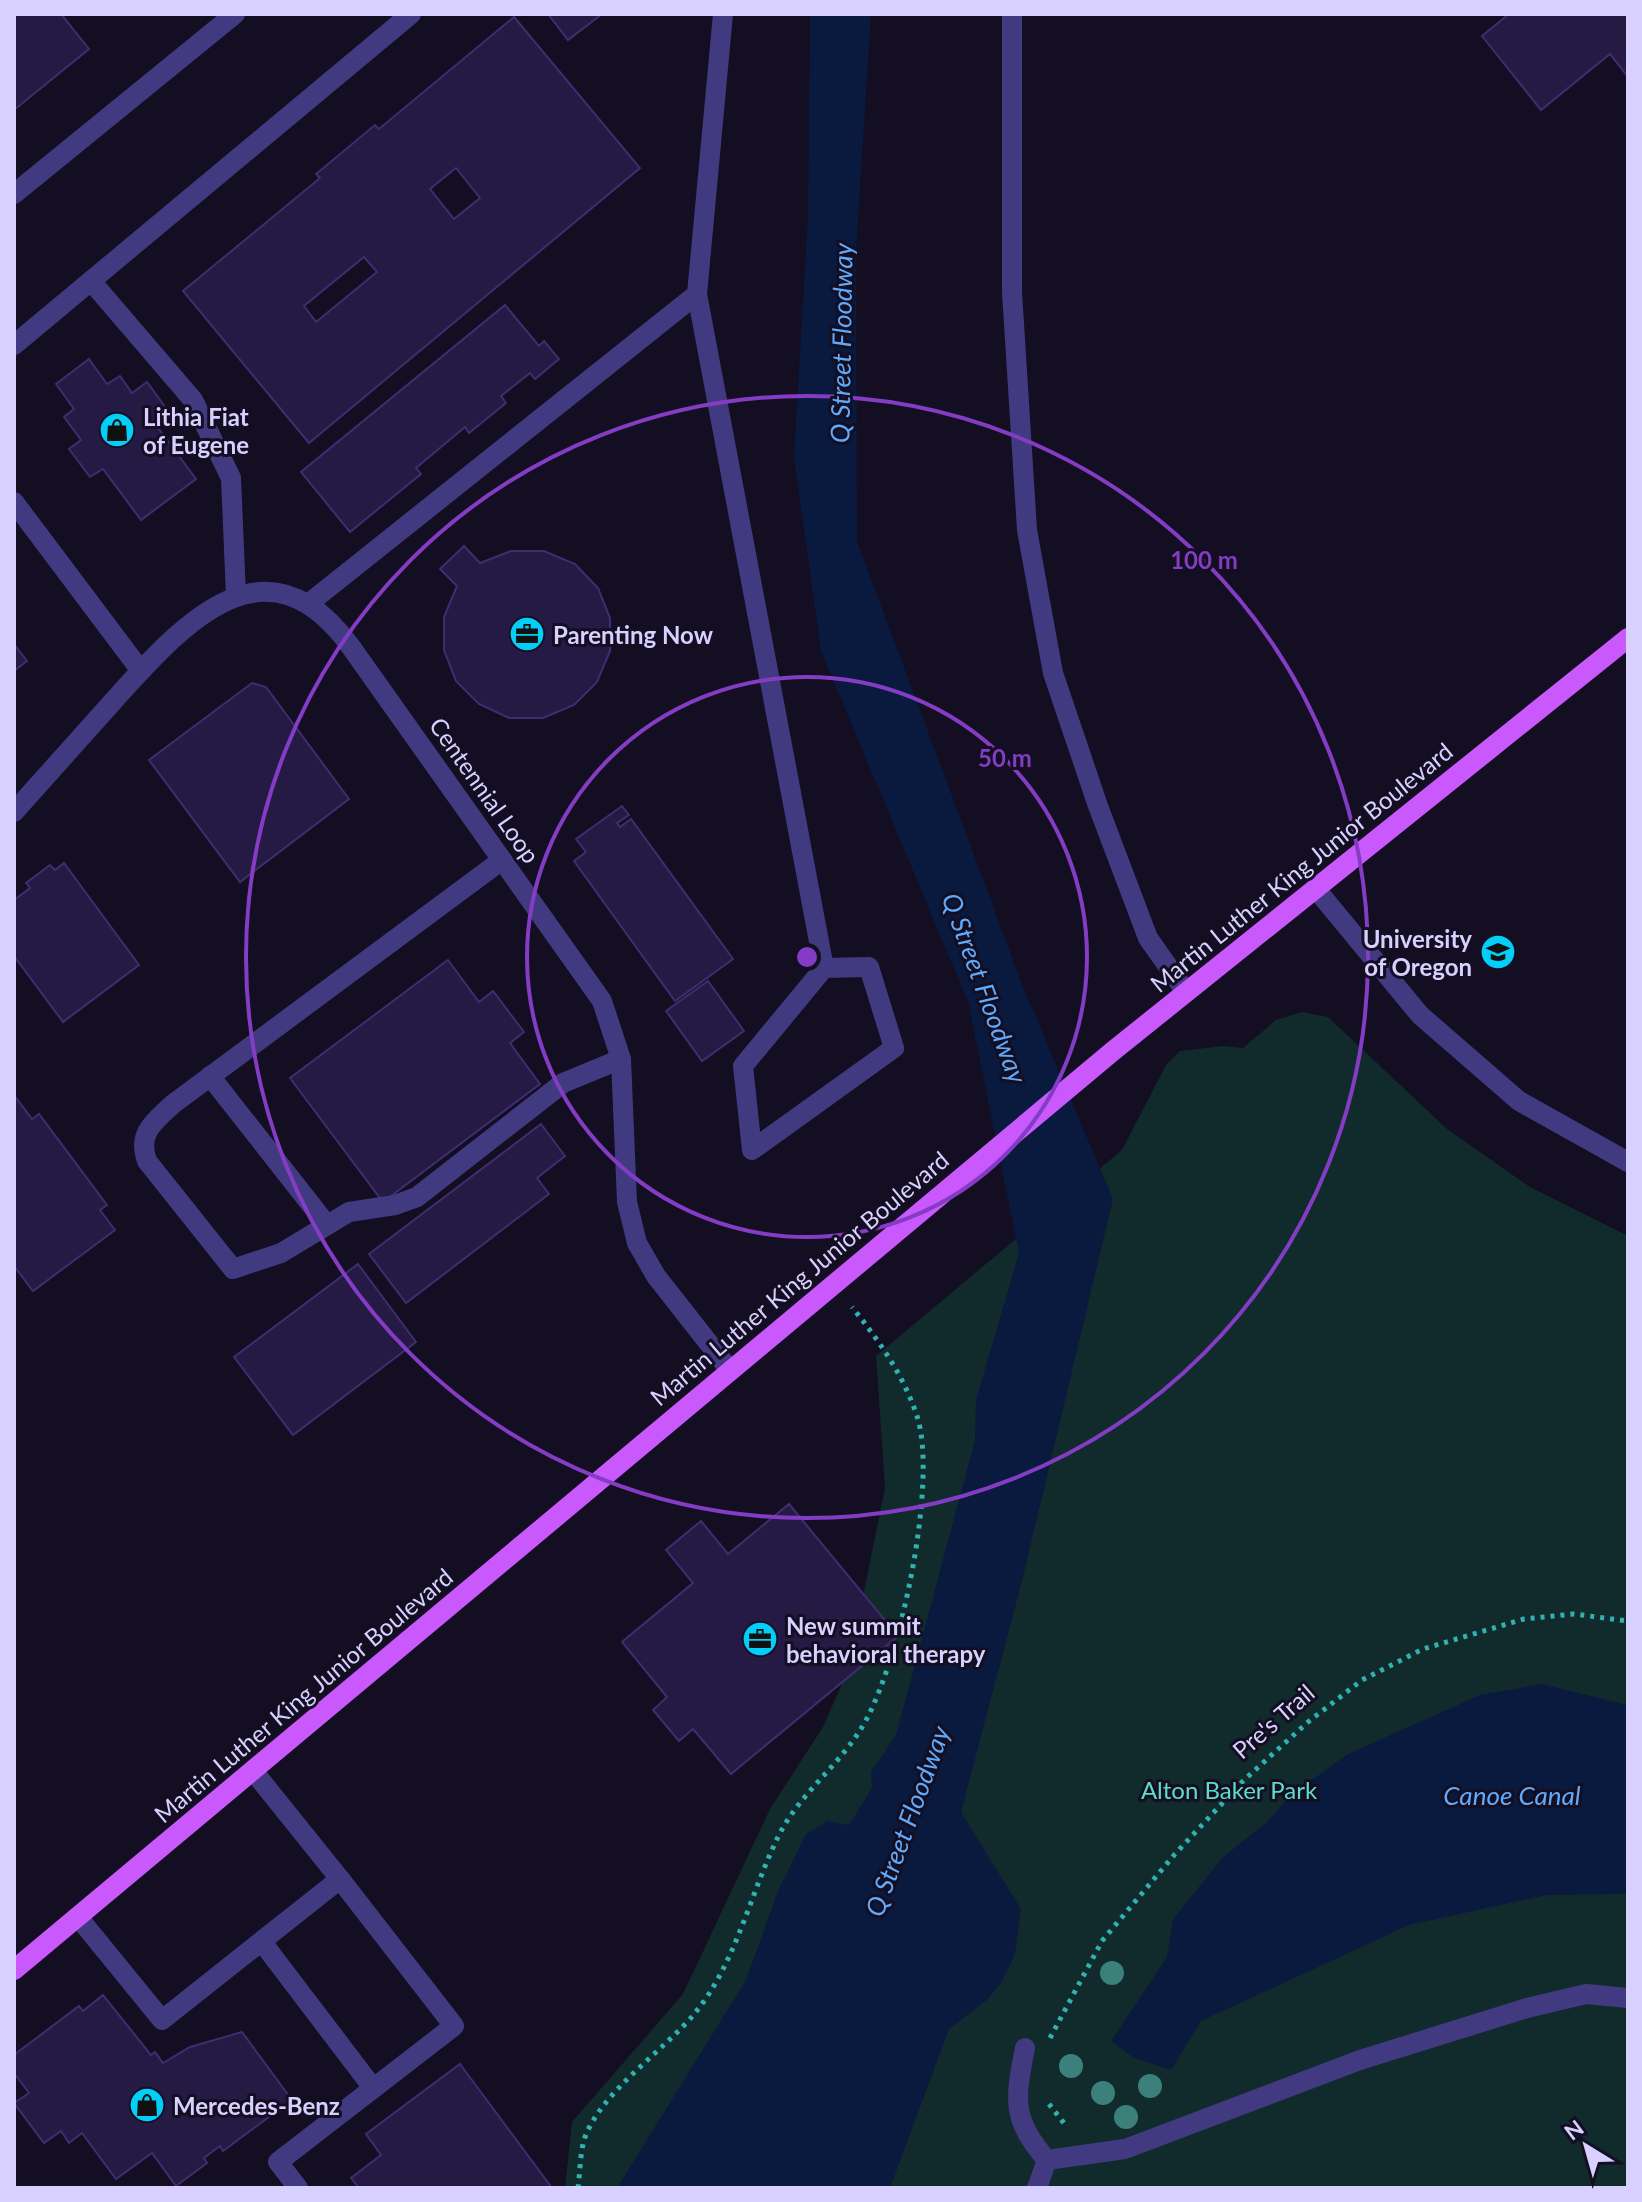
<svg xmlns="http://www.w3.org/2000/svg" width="1642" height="2202" viewBox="0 0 1642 2202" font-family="Lato,sans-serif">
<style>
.green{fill:#112b2c}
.water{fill:#0a1a3f}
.building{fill:#251a43;stroke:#3e2d6f;stroke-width:2;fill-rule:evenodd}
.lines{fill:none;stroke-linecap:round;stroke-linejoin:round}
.path{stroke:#30b2b2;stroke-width:5;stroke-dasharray:4 6;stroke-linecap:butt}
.minor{stroke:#413a81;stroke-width:20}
.major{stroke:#ca59fd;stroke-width:20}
.tree{fill:#3c807c}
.ring{fill:none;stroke:#843cc5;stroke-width:4}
.labels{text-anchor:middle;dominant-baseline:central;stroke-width:6;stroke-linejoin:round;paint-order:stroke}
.poi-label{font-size:24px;font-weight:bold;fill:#d8d0fe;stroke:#130e22;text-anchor:start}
.street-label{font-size:24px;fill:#d8d0fe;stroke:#130e22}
.park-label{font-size:24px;fill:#5dddc6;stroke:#130e22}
.water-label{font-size:26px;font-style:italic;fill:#5faafd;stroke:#130e22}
.centre{fill:#843cc5;stroke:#130e22;stroke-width:4}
.ring-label{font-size:24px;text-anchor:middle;font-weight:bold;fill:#843cc5;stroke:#130e22;stroke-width:6;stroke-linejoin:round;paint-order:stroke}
</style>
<rect width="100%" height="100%" fill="#130e22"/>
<polygon class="green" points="1302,1012 1328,1017 1447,1129 1530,1187 1628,1236 1628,2188 565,2188 572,2122 683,1994 770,1809 823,1727 848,1670 885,1488 876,1356 1122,1150 1166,1065 1180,1051 1223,1046 1243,1048 1276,1020"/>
<g class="water">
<polygon points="810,14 871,14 856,251 857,541 1022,984 1113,1199 1022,1581 961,1812 1021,1909 1015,1954 1001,1983 987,2000 949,2029 890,2188 617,2188 746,1980 778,1891 806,1834 828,1821 849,1825 872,1788 871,1772 896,1735 975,1440 976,1400 1019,1253 968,1002 821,651 794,458 808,216"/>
<polygon points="1541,1684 1628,1705 1628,1894 1547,1895 1409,1925 1201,2021 1171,2070 1134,2058 1111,2041 1167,1957 1173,1919 1223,1857 1266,1823 1291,1795 1348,1754 1480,1695"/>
</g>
<g class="building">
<polygon points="14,14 61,14 89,49 14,110"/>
<polygon points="548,14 602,14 568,40"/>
<polygon points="1509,14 1628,14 1628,77 1610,54 1541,110 1482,36"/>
<path d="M514,17L640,168L309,443L183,291L320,178L316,174L375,125L379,129ZM456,168L480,198L454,219L430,189ZM364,257L377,272L316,322L304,306Z"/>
<polygon points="505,305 539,346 544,341 559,359 535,379 530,373 501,396 506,403 469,433 465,427 416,468 421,474 350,532 301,472"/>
<polygon points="89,359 107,384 120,376 132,393 147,382 168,411 153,421 196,479 141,520 103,469 90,477 69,449 81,440 64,417 74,409 56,384"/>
<polygon points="464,546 480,563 511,551 544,551 575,564 598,588 610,618 610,651 597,682 574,705 543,718 509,718 479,704 456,681 444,650 444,617 457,586 440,569"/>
<polygon points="14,644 27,661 14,671"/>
<polygon points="252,683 266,687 349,799 240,882 149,760"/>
<polygon points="622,806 629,815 617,823 620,827 631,819 733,959 675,1001 574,861 586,852 576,839"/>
<polygon points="64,863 139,965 63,1022 14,956 14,900 30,888 26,883 50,865 55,870"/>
<polygon points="448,960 479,1002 493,991 524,1032 510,1043 540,1084 383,1202 290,1078"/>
<polygon points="708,981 744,1031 702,1061 666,1011"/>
<polygon points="14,1095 32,1119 39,1114 107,1205 100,1210 115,1230 33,1291 14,1266"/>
<polygon points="541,1124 565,1156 537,1178 549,1194 406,1303 369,1254"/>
<polygon points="358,1264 416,1342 293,1435 234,1357"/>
<polygon points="789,1504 898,1636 731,1774 693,1729 679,1741 653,1710 667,1697 622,1642 693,1583 666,1550 701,1521 728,1554"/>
<polygon points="103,1995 151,2055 155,2052 163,2063 190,2047 242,2032 292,2100 223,2151 220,2146 204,2158 207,2163 176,2186 152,2153 116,2179 82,2133 69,2143 61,2131 44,2143 14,2103 29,2093 14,2073 14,2055 79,2006 83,2011"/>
<polygon points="460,2064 552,2188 359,2188 351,2178 381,2155 366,2134"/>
</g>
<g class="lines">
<g class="path">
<polyline points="1050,2038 1102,1941 1175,1854 1243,1781 1308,1722 1362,1680 1423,1649 1524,1619 1574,1614 1628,1621"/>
<polyline points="1049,2104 1067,2127"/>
<path d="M578,2188C580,2173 580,2155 584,2140C600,2092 663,2052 695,2013C736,1963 750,1894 778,1837C798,1796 834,1770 859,1732C898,1674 939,1483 917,1416C903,1374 879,1341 852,1307"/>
</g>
<g class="minor">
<polyline points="1012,14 1012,292 1027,530 1053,673 1098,806 1148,938 1186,992"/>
<polyline points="14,194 235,14"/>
<polyline points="91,281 193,400 231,478 236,596"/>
<polyline points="697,294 824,968 743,1066 752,1150 894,1048 869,967 824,968"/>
<polyline points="14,345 411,14"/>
<polyline points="14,502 141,671"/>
<polyline points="308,604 697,294 723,14"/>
<path d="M14,812C48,774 82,736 116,698C183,624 266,530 351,647L602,1001L621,1059L627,1202L637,1243L656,1276L729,1369"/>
<path d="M502,860L173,1104C154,1122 137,1133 147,1161L233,1269L281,1253L349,1212L395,1205L417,1197L563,1083L621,1059"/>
<polyline points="1316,889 1420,1015 1519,1101 1628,1162"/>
<polyline points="210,1076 327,1225"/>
<polyline points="78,1917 162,2020 340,1879 254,1772"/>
<polyline points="262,1942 373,2088"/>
<path d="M1025,2048C1015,2099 1011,2119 1047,2160"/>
<polyline points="1047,2160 1125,2149 1360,2060 1527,2008 1586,1994 1628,1998"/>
<polyline points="298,2188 278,2162 454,2026 340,1879"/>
<polyline points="1037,2188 1047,2160"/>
</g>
<polyline class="major" points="14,1970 1113,1051 1628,638"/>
</g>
<g class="tree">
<circle cx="1112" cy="1973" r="12"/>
<circle cx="1071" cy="2066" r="12"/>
<circle cx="1150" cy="2086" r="12"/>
<circle cx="1103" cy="2093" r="12"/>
<circle cx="1126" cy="2117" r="12"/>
</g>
<g class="ring">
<circle cx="807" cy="957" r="280"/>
<circle cx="807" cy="957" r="561"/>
</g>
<defs>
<symbol id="shop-disc" viewBox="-11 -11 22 22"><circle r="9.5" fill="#03cef7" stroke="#130e22"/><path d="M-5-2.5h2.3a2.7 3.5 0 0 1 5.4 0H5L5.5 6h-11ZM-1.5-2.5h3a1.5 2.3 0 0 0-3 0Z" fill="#111"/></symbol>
<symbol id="office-disc" viewBox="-11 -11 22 22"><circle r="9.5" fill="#03cef7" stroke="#130e22"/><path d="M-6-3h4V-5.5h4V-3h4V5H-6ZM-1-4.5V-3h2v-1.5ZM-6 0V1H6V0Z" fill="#111"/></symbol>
<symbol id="university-disc" viewBox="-11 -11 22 22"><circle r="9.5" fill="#03cef7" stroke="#130e22"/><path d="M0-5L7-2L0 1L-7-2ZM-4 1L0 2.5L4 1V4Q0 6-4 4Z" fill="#111"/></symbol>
</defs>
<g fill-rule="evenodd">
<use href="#shop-disc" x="97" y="410" width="40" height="40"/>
<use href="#office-disc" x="507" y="614" width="40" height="40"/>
<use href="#university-disc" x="1478" y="932" width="40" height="40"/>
<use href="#office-disc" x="740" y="1619" width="40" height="40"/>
<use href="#shop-disc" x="127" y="2085" width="40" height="40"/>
</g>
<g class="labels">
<g class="poi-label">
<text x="143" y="416">Lithia Fiat<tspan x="143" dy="28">of Eugene</tspan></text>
<text x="553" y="634">Parenting Now</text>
<text x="1472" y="938" text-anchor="end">University<tspan x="1472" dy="28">of Oregon</tspan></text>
<text x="786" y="1625">New summit<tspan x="786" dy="28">behavioral therapy</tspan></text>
<text x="173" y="2105">Mercedes-Benz</text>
</g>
<g class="street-label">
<text transform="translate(485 790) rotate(55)">Centennial Loop</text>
<text transform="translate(1301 867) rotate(-39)">Martin Luther King Junior Boulevard</text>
<text transform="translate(799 1278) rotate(-40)">Martin Luther King Junior Boulevard</text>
<text transform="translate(303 1695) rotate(-40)">Martin Luther King Junior Boulevard</text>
<text transform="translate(1273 1721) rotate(-41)">Pre's Trail</text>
</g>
<g class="park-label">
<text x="1229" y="1789">Alton Baker Park</text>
</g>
<g class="water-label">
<text transform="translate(841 343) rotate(-89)">Q Street Floodway</text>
<text transform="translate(985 988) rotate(70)">Q Street Floodway</text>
<text x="1512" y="1795">Canoe Canal</text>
<text transform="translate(907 1821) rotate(-70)">Q Street Floodway</text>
</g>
</g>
<circle cx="807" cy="957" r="12" class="centre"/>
<g class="ring-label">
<text x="1204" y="569">100 m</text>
<text x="1005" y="767">50 m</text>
</g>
<rect width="1642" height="2202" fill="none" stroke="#d8d0fe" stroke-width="32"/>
<g transform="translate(1586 2146) rotate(323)" stroke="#130e22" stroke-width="6" paint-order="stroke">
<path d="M0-6L14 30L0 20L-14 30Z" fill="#d8d0fe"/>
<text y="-12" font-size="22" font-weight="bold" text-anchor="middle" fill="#d8d0fe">N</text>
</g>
</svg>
